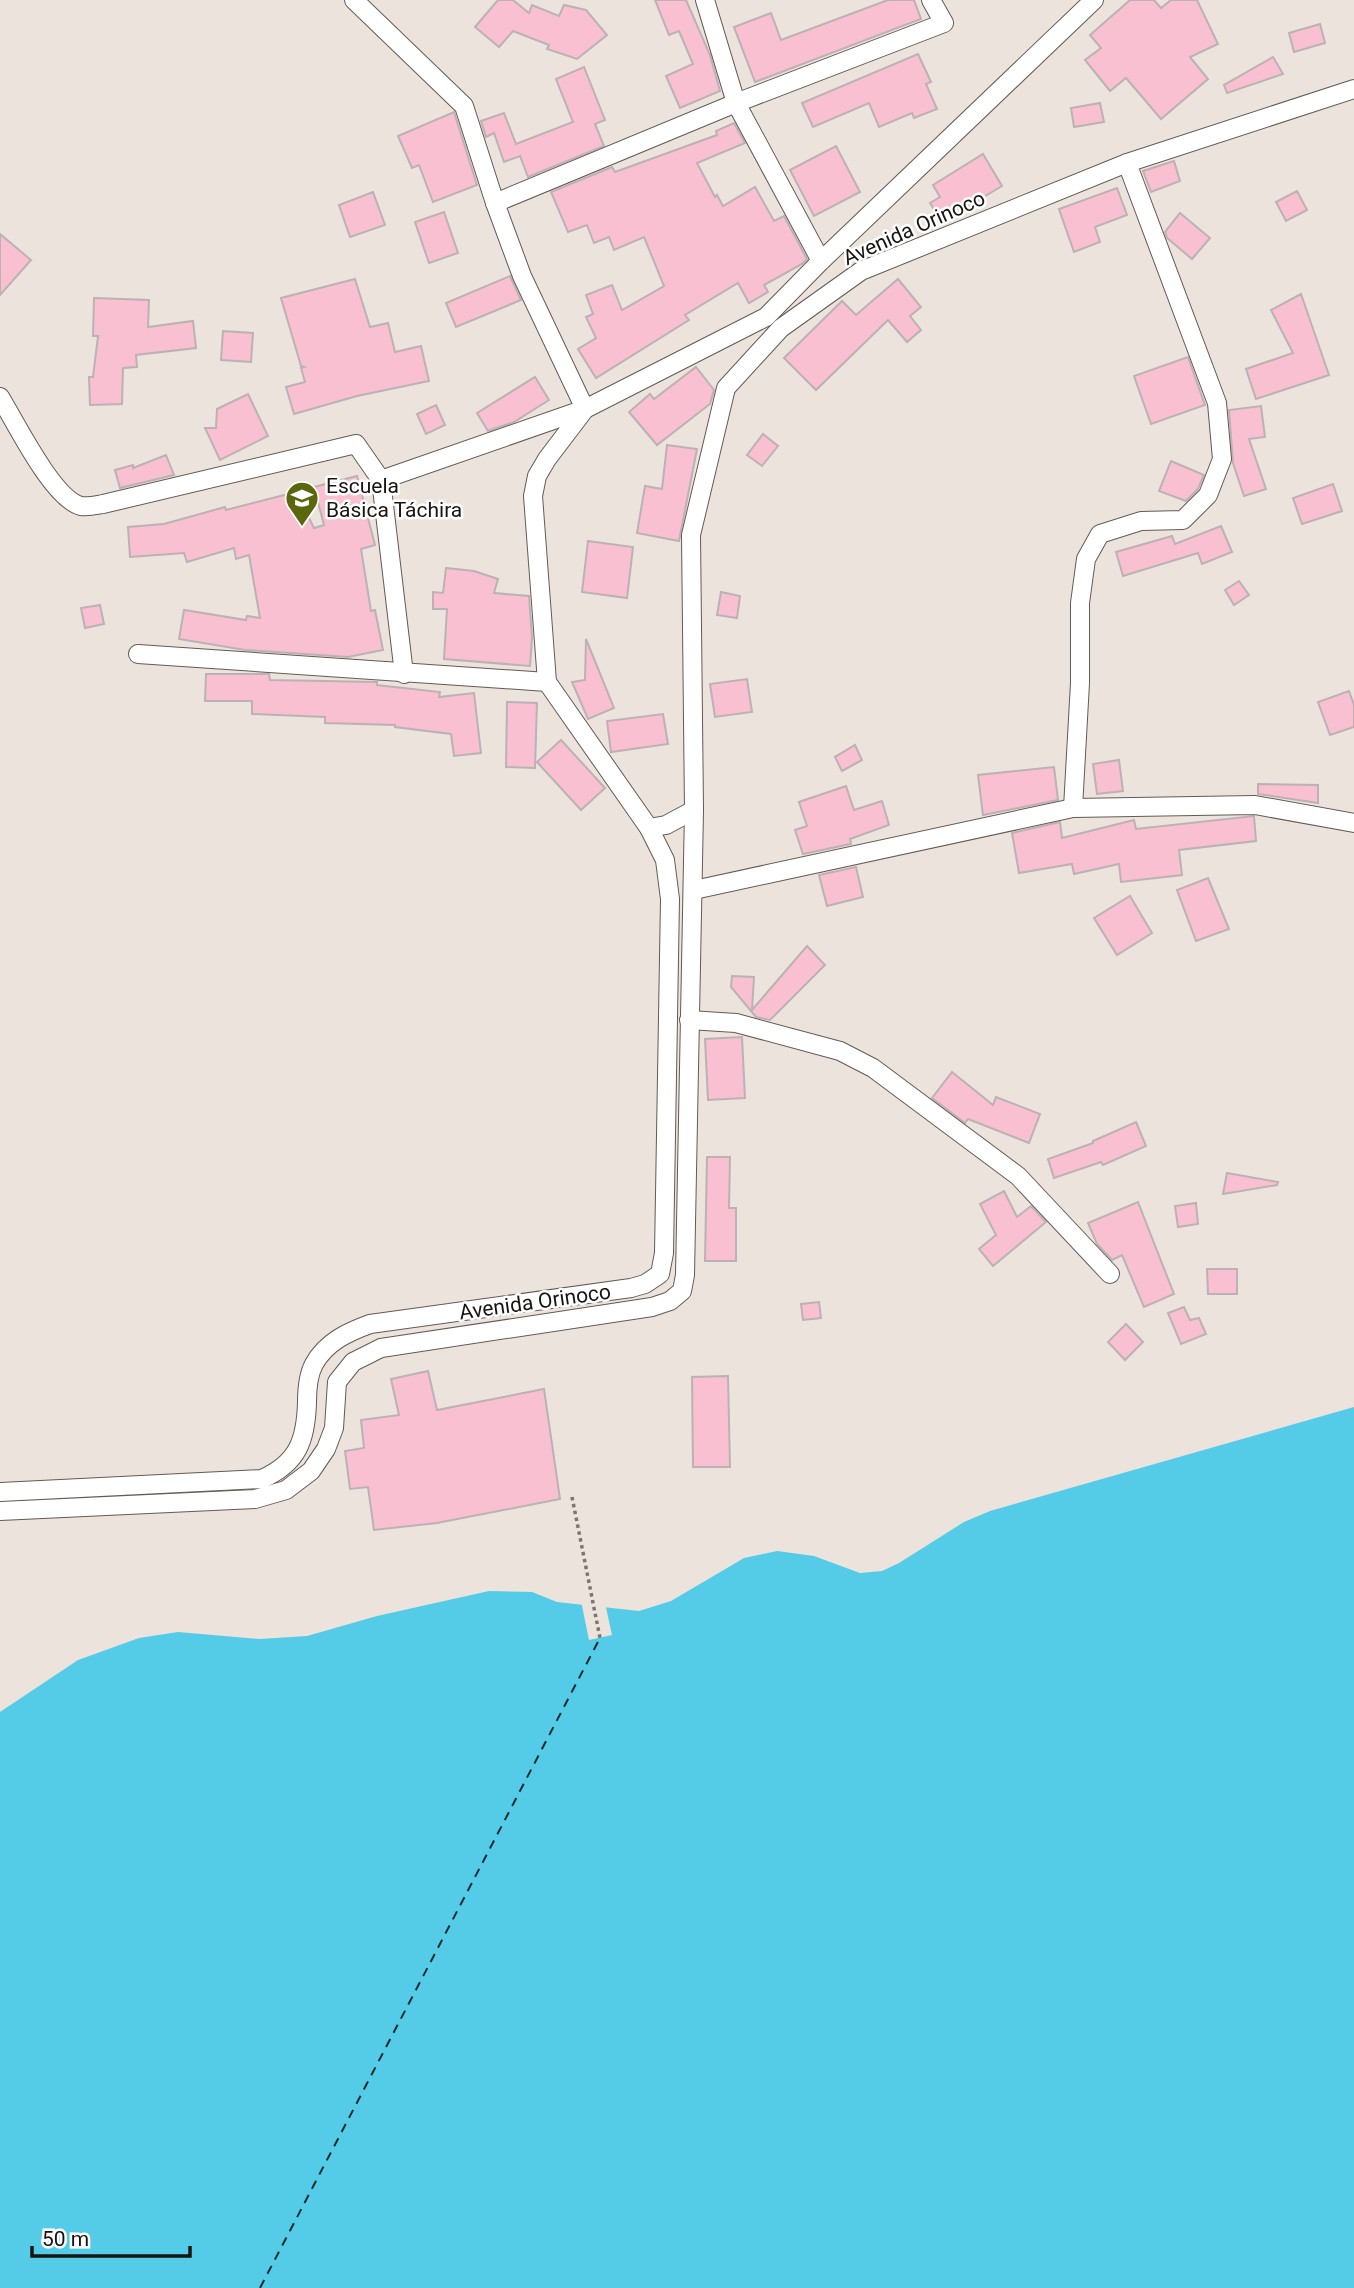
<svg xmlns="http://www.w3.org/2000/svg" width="1354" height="2288" viewBox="0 0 1354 2288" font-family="Roboto,sans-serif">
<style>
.water{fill:#54cce7}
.pier{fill:#ece3dc}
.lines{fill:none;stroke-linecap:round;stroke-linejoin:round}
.ferry{stroke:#182d32;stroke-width:2;stroke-dasharray:9 7;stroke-linecap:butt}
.building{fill:#f8c0d1;stroke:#bcb1b4;stroke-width:2}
.street-casing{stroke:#625b55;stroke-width:20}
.path{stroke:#7c7672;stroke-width:3.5;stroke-dasharray:3.5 3.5;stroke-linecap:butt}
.street{stroke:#fff;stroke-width:18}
.labels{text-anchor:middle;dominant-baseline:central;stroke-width:5;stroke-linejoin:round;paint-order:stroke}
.street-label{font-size:21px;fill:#171412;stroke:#fff}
.poi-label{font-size:21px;fill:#171412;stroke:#fff;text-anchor:start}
</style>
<rect width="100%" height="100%" fill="#ece3dc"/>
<polygon class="water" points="1354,1407 1354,2288 0,2288 0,1712 78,1660 139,1638 178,1632 260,1639 307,1636 377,1616 489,1591 532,1592 557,1602 639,1611 671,1601 744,1558 777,1551 814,1556 860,1573 882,1571 899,1563 964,1522 990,1511"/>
<polygon class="pier" points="581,1601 605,1603 612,1635 589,1640"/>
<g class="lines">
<polyline class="ferry" points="260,2288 600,1638"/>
</g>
<g class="building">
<polygon points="498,0 513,0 529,13 532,5 559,16 564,5 586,10 607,35 577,59 547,49 549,45 513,31 499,47 475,27"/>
<polygon points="655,0 686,0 710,55 720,91 680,108 666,76 693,64 679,31 669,35"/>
<polygon points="888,0 914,0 921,19 755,82 734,27 771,13 781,40"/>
<polygon points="1130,0 1154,0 1161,8 1171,0 1197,0 1218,44 1190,57 1208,79 1161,119 1126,78 1110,91 1085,60 1101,48 1090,35"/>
<polygon points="1320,24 1325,43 1294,52 1289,33"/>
<polygon points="918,54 931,82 926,84 937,109 914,118 912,113 879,127 869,103 813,127 802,103"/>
<polygon points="1273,57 1283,74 1227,93 1224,85"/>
<polygon points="584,67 605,120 595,124 604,146 528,177 520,156 504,162 494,133 486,137 481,121 504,113 516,144 573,122 556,79"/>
<polygon points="1100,103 1104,122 1074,127 1071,108"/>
<polygon points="454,112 477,185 433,202 419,165 412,168 398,136"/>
<polygon points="734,123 745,143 697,163 715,197 717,195 723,206 755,187 774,221 784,216 807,259 802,264 764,285 768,292 749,303 738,283 685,315 689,320 596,378 578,349 596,338 586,317 593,314 586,295 612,285 622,310 664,286 644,237 614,250 609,237 594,243 587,225 568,232 551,192 612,167 615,172 717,135 716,131"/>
<polygon points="836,146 860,192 814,216 790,170"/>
<polygon points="983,154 1002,186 942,222 930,203 940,197 933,185"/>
<polygon points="1174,161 1180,181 1151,192 1143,171"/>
<polygon points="1117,188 1127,215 1095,227 1100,242 1074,252 1059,209"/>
<polygon points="1297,191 1307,210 1286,221 1276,202"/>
<polygon points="373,192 385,225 350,237 339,205"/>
<polygon points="444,212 458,253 429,263 415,222"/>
<polygon points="1180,213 1210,238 1192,259 1167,238 1165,232"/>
<polygon points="0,234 31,260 0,295"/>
<polygon points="510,276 521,300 456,327 446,303"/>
<polygon points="355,279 370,327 388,323 395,352 421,346 429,381 357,396 294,414 286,387 305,382 301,368 304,367 301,366 281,298"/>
<polygon points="898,279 921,307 910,316 921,330 907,342 888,320 816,390 784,358 842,301 856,315"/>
<polygon points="1301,294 1329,375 1256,399 1246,369 1293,353 1271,310"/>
<polygon points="94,298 149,300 148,327 193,321 196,348 136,355 137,367 123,368 122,404 90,405 89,377 93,377 98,336 93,336"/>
<polygon points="223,331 253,333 251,362 221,360"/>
<polygon points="1188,357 1205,405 1151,424 1134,376"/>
<polygon points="696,367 714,390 710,404 657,445 629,412 650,394 654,399"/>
<polygon points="535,377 549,400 514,422 488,431 477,413"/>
<polygon points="248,394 268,436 220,460 205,428 216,428 217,409"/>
<polygon points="436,405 445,425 426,434 417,414"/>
<polygon points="1261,406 1265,437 1249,439 1266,489 1244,496 1233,463 1229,410"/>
<polygon points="763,434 778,446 762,466 747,455"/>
<polygon points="667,445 697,449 679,541 637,533 645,486 662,489"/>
<polygon points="166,455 174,475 120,488 115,470 133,465 133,468"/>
<polygon points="1171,461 1204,475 1198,489 1186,501 1159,491"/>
<polygon points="357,476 375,545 361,549 371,611 375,610 383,650 348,657 245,650 179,639 184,610 246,620 247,616 260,618 249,555 236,559 234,548 187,562 184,553 130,557 128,527 164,524 225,507 226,510 296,492 314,528 324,525 314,487"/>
<polygon points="1333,484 1342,511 1302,524 1293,498"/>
<polygon points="1221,526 1232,552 1202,564 1198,553 1123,576 1116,552 1172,536 1175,544"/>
<polygon points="588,541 633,547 627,598 582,592"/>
<polygon points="446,568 474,571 498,579 494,593 529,596 532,637 530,666 444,659 447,609 433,609 433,592 443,593"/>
<polygon points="1239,581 1249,595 1234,605 1225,590"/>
<polygon points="721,592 740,596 737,618 717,615"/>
<polygon points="100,605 104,624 85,628 81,608"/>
<polygon points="586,639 614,708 588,719 572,682 585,680"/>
<polygon points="206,674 269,674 270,680 377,682 377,685 440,692 439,697 474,693 481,753 454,756 451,734 395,727 395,725 325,723 325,717 252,714 252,701 205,701"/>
<polygon points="747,679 752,712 715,717 710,684"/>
<polygon points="1349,691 1354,705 1354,727 1330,735 1318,702"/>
<polygon points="507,702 537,703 535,768 506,767"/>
<polygon points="663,714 668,744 611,752 607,721"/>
<polygon points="561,740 605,788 581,810 537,762"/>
<polygon points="855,745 862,760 842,771 835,757"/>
<polygon points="1119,760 1123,791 1097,794 1093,764"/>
<polygon points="1054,767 1058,800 983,815 978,775"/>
<polygon points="1258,784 1318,785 1318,803 1258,794"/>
<polygon points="846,786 854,810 882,801 889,825 850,839 851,844 803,854 795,830 807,826 799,802"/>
<polygon points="1254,816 1256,841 1179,850 1182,875 1121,882 1119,864 1074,874 1072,864 1019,873 1012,833 1060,822 1062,838 1134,820 1136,829"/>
<polygon points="856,867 863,897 827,906 819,875"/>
<polygon points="1208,878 1229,929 1196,941 1177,890"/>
<polygon points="1130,896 1152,933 1117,955 1094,918"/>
<polygon points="807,946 825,965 770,1020 756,1017 731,987 732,976 754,977 752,1010"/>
<polygon points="742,1037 745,1098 708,1100 705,1039"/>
<polygon points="952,1072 993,1105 996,1097 1040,1114 1029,1143 968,1119 965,1123 932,1098"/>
<polygon points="1136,1122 1146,1146 1103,1165 1101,1162 1054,1178 1048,1159 1093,1143 1093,1141"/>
<polygon points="707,1157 730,1157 729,1208 736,1208 736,1261 705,1261"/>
<polygon points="1227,1173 1278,1182 1277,1185 1223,1194"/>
<polygon points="1004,1191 1017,1217 1031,1206 1046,1222 993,1266 979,1249 996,1235 980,1204"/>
<polygon points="1138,1202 1174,1294 1144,1307 1122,1255 1112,1260 1097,1244 1088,1223"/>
<polygon points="1196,1203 1198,1224 1178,1227 1175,1206"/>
<polygon points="1207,1269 1237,1269 1237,1294 1208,1294"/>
<polygon points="819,1302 821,1318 803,1320 801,1304"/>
<polygon points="1184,1307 1190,1320 1199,1318 1206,1334 1181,1344 1168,1313"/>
<polygon points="1126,1324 1143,1342 1125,1360 1108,1342"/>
<polygon points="428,1371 437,1410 544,1389 560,1499 437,1523 374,1530 368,1487 350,1489 345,1451 364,1448 361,1420 399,1415 391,1379"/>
<polygon points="728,1376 730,1467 693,1467 692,1377"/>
</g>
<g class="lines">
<defs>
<g id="street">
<polyline points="354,0 464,106 495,203 522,276 585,409 381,480 404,674"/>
<polyline points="705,0 736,103 821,261"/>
<polyline points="495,203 736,103 944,23 931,0"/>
<path d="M0,397C16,423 53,499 81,506C88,507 97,505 103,504L356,444L381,480"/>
<polyline points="138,654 547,682"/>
<polyline points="1073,808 1080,683 1080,603 1086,559 1100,534 1141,521 1183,520 1208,495 1222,459 1217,403 1127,163"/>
<polyline points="694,810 666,825 649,828 547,682 533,496 537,476 547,459 585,409 766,317 821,261 1094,0"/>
<polyline points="694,890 1073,808 1255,805 1354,823"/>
<polyline points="689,1020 736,1023 840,1051 873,1068 1018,1176 1110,1274"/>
<path d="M0,1492L262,1479C298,1463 306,1440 307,1402C307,1390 308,1375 314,1364C326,1342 348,1332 370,1324L631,1288L645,1284L660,1274L664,1253L670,899L665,860L649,828"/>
<polyline points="0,1511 255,1499 286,1490 311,1471 326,1449 334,1428 337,1382 353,1362 381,1348 652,1307 670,1301 682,1291 685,1275 694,810 691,535 726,388 781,328 861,271 1127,163 1354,89"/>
</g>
</defs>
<use href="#street" class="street-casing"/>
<polyline class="path" points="572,1497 600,1638"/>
<use href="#street" class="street"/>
</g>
<defs>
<symbol id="school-pin" viewBox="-11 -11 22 30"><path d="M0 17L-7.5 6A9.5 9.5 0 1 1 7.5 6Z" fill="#5b670c" stroke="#fff"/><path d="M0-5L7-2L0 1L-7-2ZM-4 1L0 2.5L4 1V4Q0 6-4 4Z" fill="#fff"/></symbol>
</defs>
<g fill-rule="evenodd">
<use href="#school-pin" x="283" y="479" width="38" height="52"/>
</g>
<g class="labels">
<g class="street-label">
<text transform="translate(914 228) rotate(-24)">Avenida Orinoco</text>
<text transform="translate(535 1302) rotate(-8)">Avenida Orinoco</text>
</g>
<g class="poi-label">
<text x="326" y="486">Escuela<tspan x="326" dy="24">Básica Táchira</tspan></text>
</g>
</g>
<path d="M32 2246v10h158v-10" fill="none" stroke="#171412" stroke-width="3.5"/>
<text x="42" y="2246" font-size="21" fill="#171412" stroke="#ffffff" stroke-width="5" paint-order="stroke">50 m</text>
</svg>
